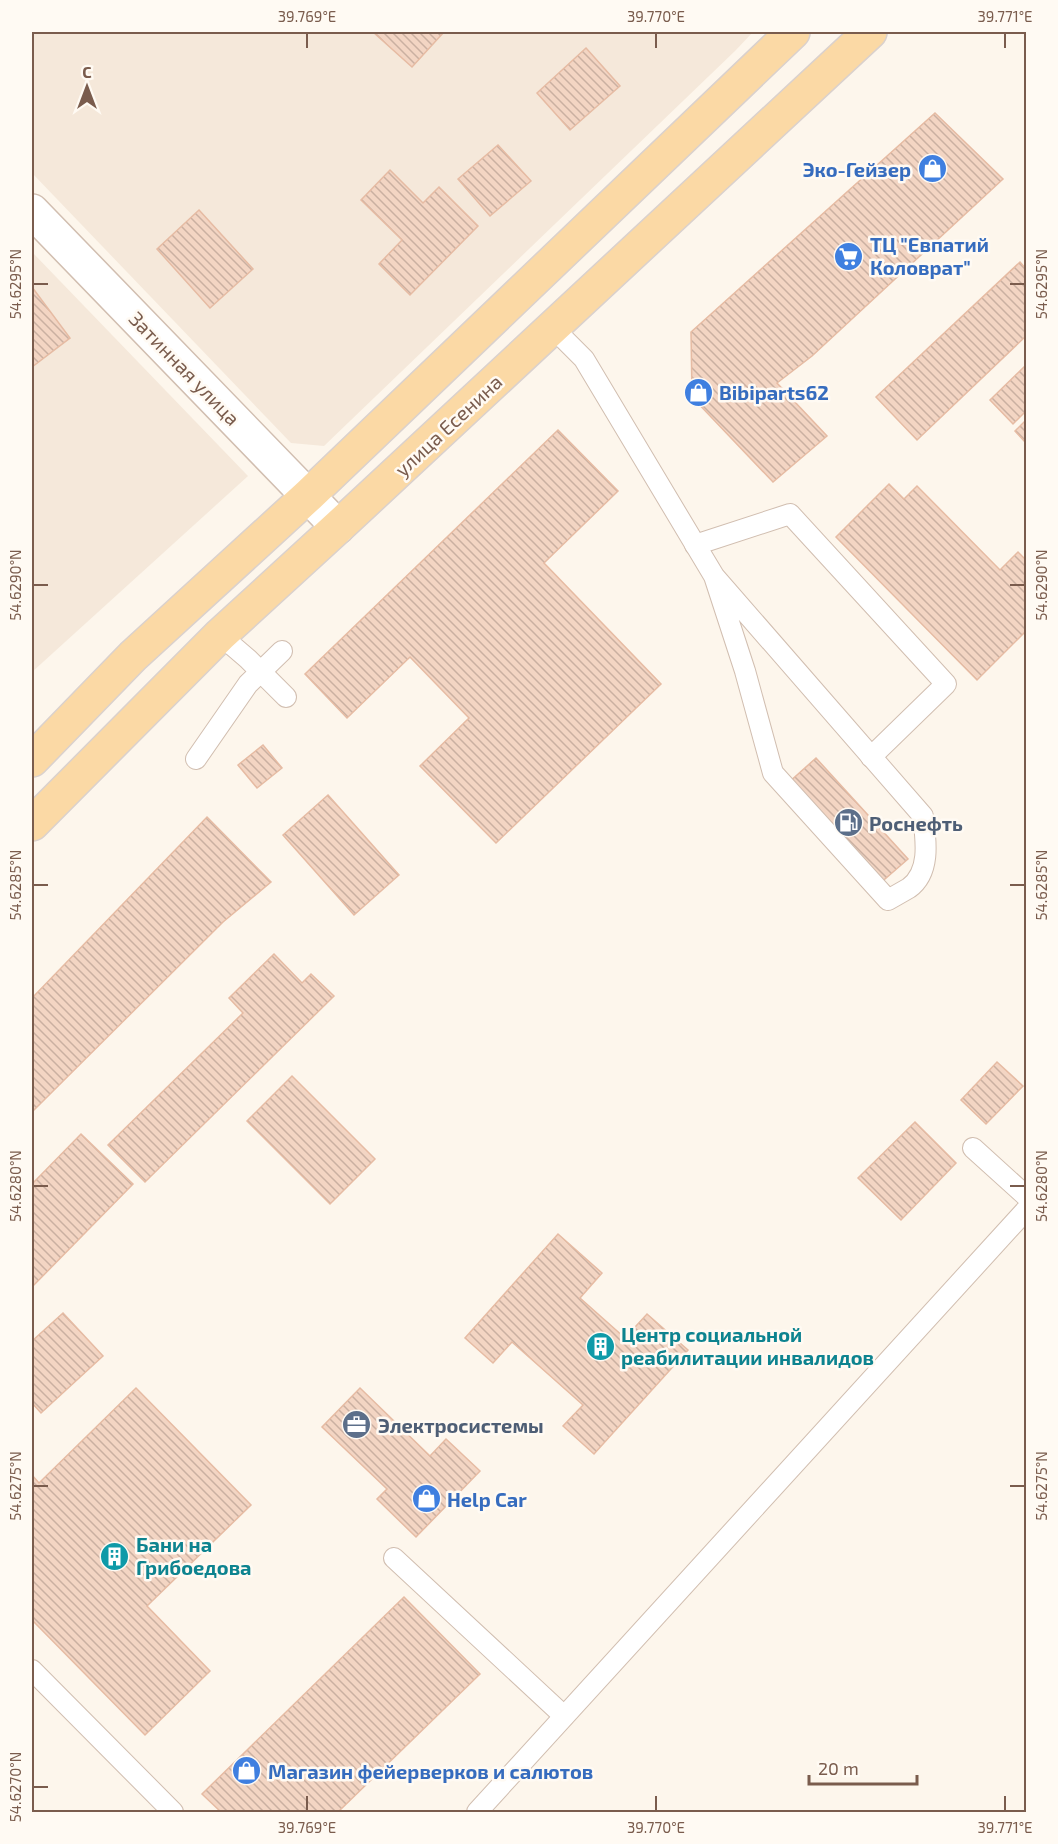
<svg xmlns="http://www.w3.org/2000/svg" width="1058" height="1844" viewBox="0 0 1058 1844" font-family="'Exo 2',sans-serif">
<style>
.residential{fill:#f5e8da}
.building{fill:url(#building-back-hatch);stroke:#e6bba3;stroke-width:1.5}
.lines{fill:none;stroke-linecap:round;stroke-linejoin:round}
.service-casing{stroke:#d1beb0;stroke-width:22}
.minor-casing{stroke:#d1beb0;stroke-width:36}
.primary-casing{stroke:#dad1cd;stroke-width:36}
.service{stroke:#fff;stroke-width:20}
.minor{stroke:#fff;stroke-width:33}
.primary{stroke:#fbd9a5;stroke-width:33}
.ticks{fill:none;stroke:#7a5c4d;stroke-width:2}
.labels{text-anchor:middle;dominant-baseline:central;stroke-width:5;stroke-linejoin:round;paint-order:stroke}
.shop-label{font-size:20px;font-weight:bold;fill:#366cbe;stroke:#fffaf3;text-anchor:start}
.street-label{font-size:20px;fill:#7a5c4d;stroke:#fffaf3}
.service-label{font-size:20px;font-weight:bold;fill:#4e5e75;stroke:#fffaf3;text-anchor:start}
.culture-label{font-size:20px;font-weight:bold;fill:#0d838f;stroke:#fffaf3;text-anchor:start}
.neatline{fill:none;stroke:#7a5c4d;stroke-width:2}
.ticks-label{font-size:15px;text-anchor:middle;fill:#7a5c4d}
</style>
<defs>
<pattern id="building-back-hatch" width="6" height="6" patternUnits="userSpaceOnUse" patternTransform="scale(1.5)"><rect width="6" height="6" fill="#f3d5c3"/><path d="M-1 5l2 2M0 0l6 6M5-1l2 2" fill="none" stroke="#cab0a1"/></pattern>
</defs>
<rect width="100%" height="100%" fill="#fdf6ec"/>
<g class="residential">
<polygon points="32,32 753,32 735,51 324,446 291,443 32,173"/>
<polygon points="32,252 248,476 32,672"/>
</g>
<g class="building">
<polygon points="373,32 444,32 412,67"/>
<polygon points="586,48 620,86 570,130 537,93"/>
<polygon points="935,113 1003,179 812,356 777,383 827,436 773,482 692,397 691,332"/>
<polygon points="498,145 531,181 490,216 458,179"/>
<polygon points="390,170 423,203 439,187 478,226 410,295 379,264 402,240 361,200"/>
<polygon points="199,210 253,269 210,308 157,249"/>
<polygon points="1020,262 1026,269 1026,336 917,440 876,397"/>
<polygon points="32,287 70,338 32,367"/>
<polygon points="1026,365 1026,411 1013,424 990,400"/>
<polygon points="1026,420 1026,443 1015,431"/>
<polygon points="558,430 618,491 544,563 661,684 496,843 420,766 469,718 410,657 347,718 305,674"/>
<polygon points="889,484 904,499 917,486 1000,570 1018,552 1026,560 1026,631 977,680 836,537"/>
<polygon points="263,745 282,768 257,788 238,765"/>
<polygon points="816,758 908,859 870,892 778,792"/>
<polygon points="328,795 399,875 354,915 283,835"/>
<polygon points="207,817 271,882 223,922 32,1112 32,998"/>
<polygon points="274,954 302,983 311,974 334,996 145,1182 108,1145 243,1013 229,998"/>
<polygon points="997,1062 1023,1086 986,1124 961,1100"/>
<polygon points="292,1076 375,1159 330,1204 247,1121"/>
<polygon points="915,1122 956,1163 901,1220 858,1178"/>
<polygon points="81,1134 133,1184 32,1287 32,1184"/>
<polygon points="558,1234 602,1273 580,1298 625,1338 647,1314 688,1350 594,1454 563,1426 583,1405 512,1342 493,1363 465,1338"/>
<polygon points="63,1313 103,1356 41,1413 32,1403 32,1341"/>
<polygon points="136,1388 251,1505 147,1606 210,1671 145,1735 32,1620 32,1475 39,1483"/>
<polygon points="360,1388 430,1456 446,1439 480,1471 416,1537 377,1499 387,1489 322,1427"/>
<polygon points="404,1597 480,1674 338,1812 221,1812 202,1794"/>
</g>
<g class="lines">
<defs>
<g id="service">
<path d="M553,328L584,359L714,576L745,671L773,773L888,900C895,896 902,892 909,888C931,872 926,840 923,816L714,576"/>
<polyline points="695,545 790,514 946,684 871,757"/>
<polyline points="220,635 248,659 286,697"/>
<polyline points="196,759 248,684 282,651"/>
<polyline points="973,1148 1026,1196"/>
<polyline points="394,1558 564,1716"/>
<polyline points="32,1670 173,1812"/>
<polyline points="477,1812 1026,1210"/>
</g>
<polyline id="minor" points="32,211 338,527"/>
<g id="primary">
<polyline points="32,760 133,656 309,495 793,32"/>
<polyline points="32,824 220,635 338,527 870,32"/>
</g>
</defs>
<use href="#service" class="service-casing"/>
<use href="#minor" class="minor-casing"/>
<use href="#primary" class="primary-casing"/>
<use href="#service" class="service"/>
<use href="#minor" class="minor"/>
<use href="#primary" class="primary"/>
</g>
<path class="ticks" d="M307,33V48M656,33V48M1005,33V48M33,284H48M1010,284H1025M33,585H48M1010,585H1025M33,885H48M1010,885H1025M33,1186H48M1010,1186H1025M33,1486H48M1010,1486H1025M33,1787H48M307,1796V1811M656,1796V1811M1005,1796V1811"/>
<defs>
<symbol id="shop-disc" viewBox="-11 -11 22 22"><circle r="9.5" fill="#3f7fe0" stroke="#fffaf3"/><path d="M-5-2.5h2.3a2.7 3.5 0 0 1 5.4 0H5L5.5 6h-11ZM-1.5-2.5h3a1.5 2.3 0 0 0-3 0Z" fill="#fff"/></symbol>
<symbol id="supermarket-disc" viewBox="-11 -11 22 22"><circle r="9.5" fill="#3f7fe0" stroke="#fffaf3"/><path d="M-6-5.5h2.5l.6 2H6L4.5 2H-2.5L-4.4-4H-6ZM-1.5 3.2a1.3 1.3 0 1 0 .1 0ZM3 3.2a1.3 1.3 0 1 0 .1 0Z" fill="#fff"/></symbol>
<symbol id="fuel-disc" viewBox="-11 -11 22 22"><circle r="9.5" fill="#5c6f8a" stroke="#fffaf3"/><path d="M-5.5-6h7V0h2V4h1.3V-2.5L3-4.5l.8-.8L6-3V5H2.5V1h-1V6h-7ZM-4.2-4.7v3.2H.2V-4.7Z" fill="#fff"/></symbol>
<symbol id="building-disc" viewBox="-11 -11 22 22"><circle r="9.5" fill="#0f9aa8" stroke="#fffaf3"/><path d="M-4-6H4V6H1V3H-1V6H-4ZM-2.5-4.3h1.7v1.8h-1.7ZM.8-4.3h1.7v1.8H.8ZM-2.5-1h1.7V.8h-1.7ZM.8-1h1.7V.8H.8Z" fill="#fff"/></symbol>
<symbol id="office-disc" viewBox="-11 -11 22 22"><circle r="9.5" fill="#5c6f8a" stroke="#fffaf3"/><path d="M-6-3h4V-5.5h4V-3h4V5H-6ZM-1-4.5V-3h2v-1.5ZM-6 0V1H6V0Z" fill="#fff"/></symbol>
</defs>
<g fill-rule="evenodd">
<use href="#shop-disc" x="916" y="152" width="33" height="33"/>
<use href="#supermarket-disc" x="832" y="240" width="33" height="33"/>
<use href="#shop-disc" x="682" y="376" width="33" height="33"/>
<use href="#fuel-disc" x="832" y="806" width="33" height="33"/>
<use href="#building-disc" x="584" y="1330" width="33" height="33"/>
<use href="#office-disc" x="340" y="1408" width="33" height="33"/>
<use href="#shop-disc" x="410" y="1482" width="33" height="33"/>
<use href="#building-disc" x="98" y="1540" width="33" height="33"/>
<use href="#shop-disc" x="230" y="1754" width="33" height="33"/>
</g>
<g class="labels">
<g class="shop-label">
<text x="911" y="169" text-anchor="end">Эко-Гейзер</text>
<text x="870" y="244">ТЦ "Евпатий<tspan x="870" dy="23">Коловрат"</tspan></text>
<text x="719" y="392">Bibiparts62</text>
<text x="447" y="1499">Help Car</text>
<text x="268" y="1771">Магазин фейерверков и салютов</text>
</g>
<g class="street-label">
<text transform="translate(185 368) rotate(46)">Затинная улица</text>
<text transform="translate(448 425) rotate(-43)">улица Есенина</text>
</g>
<g class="service-label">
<text x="869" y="823">Роснефть</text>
<text x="378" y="1425">Электросистемы</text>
</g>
<g class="culture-label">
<text x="621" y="1334">Центр социальной<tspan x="621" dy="23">реабилитации инвалидов</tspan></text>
<text x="136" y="1544">Бани на<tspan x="136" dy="23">Грибоедова</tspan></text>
</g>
</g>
<rect width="1058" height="1844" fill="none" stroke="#fffaf3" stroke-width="66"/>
<g transform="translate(87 87)" stroke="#fffaf3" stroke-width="4.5" paint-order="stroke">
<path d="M0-4.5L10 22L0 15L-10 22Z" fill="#7a5c4d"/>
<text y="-9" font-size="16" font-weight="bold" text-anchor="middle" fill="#7a5c4d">С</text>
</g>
<path d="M809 1775v9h108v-9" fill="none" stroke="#7a5c4d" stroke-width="3"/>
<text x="818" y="1775" font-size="18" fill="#7a5c4d" stroke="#fffaf3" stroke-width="4.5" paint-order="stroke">20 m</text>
<rect x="33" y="33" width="992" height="1778" class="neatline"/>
<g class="ticks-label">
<text x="307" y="22">39.769°E</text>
<text x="656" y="22">39.770°E</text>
<text x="1005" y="22">39.771°E</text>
<text transform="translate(16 284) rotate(-90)" y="5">54.6295°N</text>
<text transform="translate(1042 284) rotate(-90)" y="5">54.6295°N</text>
<text transform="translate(16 585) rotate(-90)" y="5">54.6290°N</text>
<text transform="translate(1042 585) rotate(-90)" y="5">54.6290°N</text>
<text transform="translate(16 885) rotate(-90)" y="5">54.6285°N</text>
<text transform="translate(1042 885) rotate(-90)" y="5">54.6285°N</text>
<text transform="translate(16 1186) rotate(-90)" y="5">54.6280°N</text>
<text transform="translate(1042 1186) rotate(-90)" y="5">54.6280°N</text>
<text transform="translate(16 1486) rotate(-90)" y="5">54.6275°N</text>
<text transform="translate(1042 1486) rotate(-90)" y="5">54.6275°N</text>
<text transform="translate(16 1787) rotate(-90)" y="5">54.6270°N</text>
<text x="307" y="1833">39.769°E</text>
<text x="656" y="1833">39.770°E</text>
<text x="1005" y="1833">39.771°E</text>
</g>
</svg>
